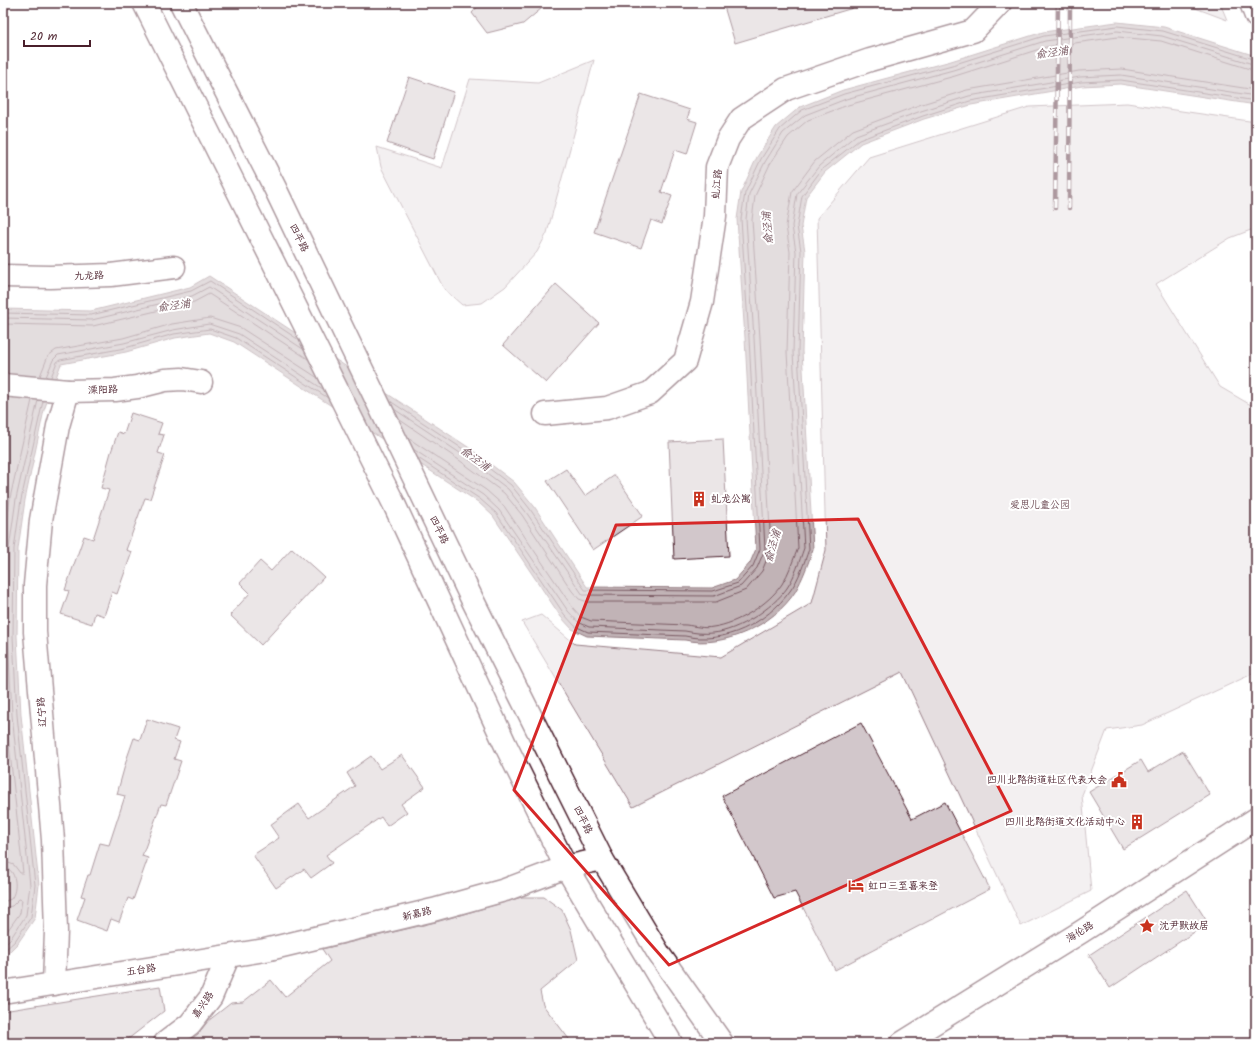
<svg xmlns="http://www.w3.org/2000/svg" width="1259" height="1046" viewBox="0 0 1259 1046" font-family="Kalam,'LXGW WenKai TC',sans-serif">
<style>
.green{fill:#e5dee0;stroke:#987e86}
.water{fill:#c1b3b6;stroke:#91787e}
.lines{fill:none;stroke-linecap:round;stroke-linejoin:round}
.shore{stroke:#7a5a63;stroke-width:1}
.building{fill:#d2c7cb;stroke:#4a1f2b}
.minor-casing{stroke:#4a1f2b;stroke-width:25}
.major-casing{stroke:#4a1f2b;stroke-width:25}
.minor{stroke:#fff;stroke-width:22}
.major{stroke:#fff;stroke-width:22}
.rail-casing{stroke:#4a1f2b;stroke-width:4.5}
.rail{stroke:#fff;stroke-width:3;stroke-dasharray:9;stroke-linecap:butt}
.marked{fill:none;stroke:#d62828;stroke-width:3;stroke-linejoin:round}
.labels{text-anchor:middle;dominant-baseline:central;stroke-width:4;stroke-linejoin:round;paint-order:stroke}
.street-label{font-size:10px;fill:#4a1f2b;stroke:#fff}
.poi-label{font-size:10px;fill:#4a1f2b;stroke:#fff;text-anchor:start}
.park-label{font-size:10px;fill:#714f58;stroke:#fff}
.water-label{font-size:11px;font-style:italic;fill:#74535c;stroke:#fff}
</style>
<rect width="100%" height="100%" fill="#fff"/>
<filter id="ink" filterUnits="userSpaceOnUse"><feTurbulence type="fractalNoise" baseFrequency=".025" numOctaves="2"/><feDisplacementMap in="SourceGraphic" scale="8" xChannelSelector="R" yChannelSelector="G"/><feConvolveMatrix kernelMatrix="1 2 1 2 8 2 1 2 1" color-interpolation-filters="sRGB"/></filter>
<g filter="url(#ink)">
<g class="green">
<polygon points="1182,3 1220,3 1227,20"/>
<polygon points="594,60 547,233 537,252 505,287 482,303 462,305 444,289 381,167 377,147 442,168 470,79 538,83"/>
<polygon points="1127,103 1256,122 1256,228 1230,238 1156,284 1220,387 1256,408 1256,669 1250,675 1142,725 1107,730 1082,795 1091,891 1021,926 902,672 633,807 522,622 541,615 575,644 721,657 812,603 826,550 817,218 869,157 1029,107"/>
</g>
<path class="water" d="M1117,22L1164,27L1256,56V105L1120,84L1082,86L971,105L924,119L861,143L825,172L806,197L801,226L805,251L802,351L813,549C808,564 803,578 795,592C774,625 723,649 685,640L587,636L572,629L561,617L493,516L478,502L234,342L209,333L175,338L126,352L61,364L44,410L25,500L18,549L17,636L21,715L39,885L35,918L18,943L3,958V898L6,890L3,853V309L91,311L190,287L209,276L468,447L514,482L534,506L587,587L712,588L735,580L750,563L756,549L745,338L737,219L741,192L757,157L776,127L800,107L843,90L951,61L1043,32Z"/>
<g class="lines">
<g class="shore">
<polyline points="3,313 91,315 191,291 210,281 299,340"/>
<polyline points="3,318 92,320 192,296 209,287 303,349"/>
<polyline points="3,324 93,326 194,302 209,294 308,359"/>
<polyline points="40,376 48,356 56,350 123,338 172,324 210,318 241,328 318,378"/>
<polyline points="46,377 53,360 58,355 124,343 173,330 209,324 239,334 323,389"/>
<polyline points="51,377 57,362 60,360 125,348 174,334 210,329 236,338 328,398"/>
<polyline points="390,401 466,451 511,485 530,509 585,590 713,591 738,583 753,566 760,549 749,338 741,219 745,193 761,159 780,129 802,110 844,94 952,65 1044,36 1117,26 1163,31 1256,60"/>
<polyline points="394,409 463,455 508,489 526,512 583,595 714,596 741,586 757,568 765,549 754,338 746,219 749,194 765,162 783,133 805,115 846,99 953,70 1045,41 1117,31 1162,36 1256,65"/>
<polyline points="400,420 459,460 504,493 522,515 572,591 579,599 588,602 716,602 746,590 762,571 771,549 760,338 752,220 755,196 770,164 788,137 808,120 848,105 955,76 1046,47 1118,37 1161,41 1256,71"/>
<path d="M408,438L486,490L504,506L573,608L581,617L591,621L686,625C695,626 704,629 713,627C737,624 769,604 782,584C789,573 793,560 798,548L787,352L790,252L786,226L792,192L815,161L853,130L919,105L967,90L1079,71L1122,69L1256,90"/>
<path d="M413,449L483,495L499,510L568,611L578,622L589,627L685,631C695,633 703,634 713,633C738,631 773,608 787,588C795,576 799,562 804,548L793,352L796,252L792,226L797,194L819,166L856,135L921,111L969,96L1080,77L1121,75L1256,96"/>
<path d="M418,458L480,499L496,513L564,614L575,626L588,632L685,636C724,645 767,623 790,591C799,579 804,563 809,549L798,352L801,251L797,226L802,196L822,169L859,140L923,116L970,101L1081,82L1121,80L1256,101"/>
<polyline points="3,584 4,547 10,498 32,400"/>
<polyline points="3,652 6,716 23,873 20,873 14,865 3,861"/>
<path d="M3,867C17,868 18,890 11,899L3,902"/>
<polyline points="3,908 12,906 19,899 22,900 20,913 3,937"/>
<polyline points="3,946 11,938 26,915 30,885 12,715 8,636 9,549 16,499 38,400"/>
<polyline points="3,952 15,941 31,917 35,885 17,715 13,636 14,549 21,500 43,401"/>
</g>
</g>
<g class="building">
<polygon points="481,3 548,3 523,24 487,33 472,13"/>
<polygon points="723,3 852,3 853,8 735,43"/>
<polygon points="409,77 454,92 433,159 387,143"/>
<polygon points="641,94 690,110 687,119 697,122 687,154 675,150 661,192 672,196 662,224 651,220 641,248 594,232"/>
<polygon points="556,284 599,323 546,383 503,345"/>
<polygon points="131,413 162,423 158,434 164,435 158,453 165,455 150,499 145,498 126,550 132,552 117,594 112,592 104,616 95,613 92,624 61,614 69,591 65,590 84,536 93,539 109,490 101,488 111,452 118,432 124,434"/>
<polygon points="723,439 729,556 674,559 669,442"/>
<polygon points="566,469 585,496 615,475 643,516 593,550 547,481"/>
<polygon points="292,548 324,577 261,645 230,615 250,593 240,583 260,561 271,571"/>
<polygon points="147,719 178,729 174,740 180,742 174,759 181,761 166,805 161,804 142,856 148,858 133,900 128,898 119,922 111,919 107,931 77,920 85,897 81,896 88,875 90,875 100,843 109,845 125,796 117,794 127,758 134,738 140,740"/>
<polygon points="861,723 912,819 945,802 990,889 835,970 795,892 774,898 722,796"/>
<polygon points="1183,751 1210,795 1123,849 1089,792 1141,760 1148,772"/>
<polygon points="402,755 425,787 401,804 407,812 387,826 381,817 326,855 332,863 311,878 304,869 276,888 253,855 279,838 270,825 299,804 309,818 355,786 347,773 371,756 380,769"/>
<polygon points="1187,890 1208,923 1110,988 1089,955"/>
<polygon points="522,897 544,897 562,910 571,930 578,960 540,991 543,1005 572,1043 186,1043 198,1034 208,1021 231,1003 243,1002 271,980 285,997 330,961 322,949 436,922"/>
<polygon points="160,986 164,1011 123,1043 3,1043 3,1011"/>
</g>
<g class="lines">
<defs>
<g id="minor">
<polyline points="1251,3 1256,16"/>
<polyline points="3,276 50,277 111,275 174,267"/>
<polyline points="3,385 68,391 115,390 137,387 165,380 182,379 201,382"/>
<polyline points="545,414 607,408 650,393 685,361 702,302 715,216 717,167 728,139 741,119 786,89 870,60 973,31 1000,3"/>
<polyline points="54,984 56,931 53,840 35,632 35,585 41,520 58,426 68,391"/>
<polyline points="3,992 265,950 433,910 505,890 566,867 602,859"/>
<polyline points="165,1043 190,1024 211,997 228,957"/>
<polyline points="902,1043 1081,932 1256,819"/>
</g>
<g id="major">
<polyline points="144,3 394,504 506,746 566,867 671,1043"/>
<polyline points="181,3 275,188 472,599 602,859 659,954 722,1043"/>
</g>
</defs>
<use href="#minor" class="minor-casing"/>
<use href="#major" class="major-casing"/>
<use href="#minor" class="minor"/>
<use href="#major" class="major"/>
<defs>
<g id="rail">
<polyline points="1055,208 1058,3"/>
<polyline points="1069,208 1070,3"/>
</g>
</defs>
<use href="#rail" class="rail-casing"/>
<use href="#rail" class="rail"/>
</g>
</g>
<path d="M0 0H1259V1046H0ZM858,519L1011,811L669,965L514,790L616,525Z" fill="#fff" fill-opacity=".55" fill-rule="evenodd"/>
<path class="marked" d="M858,519L1011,811L669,965L514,790L616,525Z"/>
<defs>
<symbol id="building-bare" viewBox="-9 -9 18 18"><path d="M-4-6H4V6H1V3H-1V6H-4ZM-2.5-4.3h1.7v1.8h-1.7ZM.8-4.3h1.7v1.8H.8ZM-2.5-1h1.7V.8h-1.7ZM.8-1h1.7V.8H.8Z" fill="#c8321e" stroke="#fff" stroke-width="2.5" paint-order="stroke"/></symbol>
<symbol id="civic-bare" viewBox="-9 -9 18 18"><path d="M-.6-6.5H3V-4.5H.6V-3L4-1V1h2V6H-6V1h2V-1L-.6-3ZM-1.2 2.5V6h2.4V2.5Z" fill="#c8321e" stroke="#fff" stroke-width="2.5" paint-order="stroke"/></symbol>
<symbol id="hotel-bare" viewBox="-9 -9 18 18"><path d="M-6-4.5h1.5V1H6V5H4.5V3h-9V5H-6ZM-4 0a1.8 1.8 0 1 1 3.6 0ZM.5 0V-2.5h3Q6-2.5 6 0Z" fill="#c8321e" stroke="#fff" stroke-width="2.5" paint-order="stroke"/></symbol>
<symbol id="sight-bare" viewBox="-9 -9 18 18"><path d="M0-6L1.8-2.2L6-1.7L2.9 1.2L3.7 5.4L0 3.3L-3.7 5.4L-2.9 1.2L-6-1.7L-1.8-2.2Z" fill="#c8321e" stroke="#fff" stroke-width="2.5" paint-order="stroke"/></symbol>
</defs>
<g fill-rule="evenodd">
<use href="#building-bare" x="688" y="488" width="22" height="22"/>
<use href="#civic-bare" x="1108" y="769" width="22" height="22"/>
<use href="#building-bare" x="1126" y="811" width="22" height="22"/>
<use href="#hotel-bare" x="845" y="875" width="22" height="22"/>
<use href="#sight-bare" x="1136" y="915" width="22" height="22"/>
</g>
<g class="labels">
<g class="street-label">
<text transform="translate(717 184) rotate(-85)">虬江路</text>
<text transform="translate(299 238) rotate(64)">四平路</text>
<text transform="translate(89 276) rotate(-2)">九龙路</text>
<text transform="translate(103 390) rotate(-2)">溧阳路</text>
<text transform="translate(439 530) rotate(64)">四平路</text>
<text transform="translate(42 712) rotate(-95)">辽宁路</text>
<text transform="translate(583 820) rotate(64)">四平路</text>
<text transform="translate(417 914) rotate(-14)">新嘉路</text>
<text transform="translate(1080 932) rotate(-32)">海伦路</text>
<text transform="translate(141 970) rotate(-9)">五台路</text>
<text transform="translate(203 1005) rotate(-56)">嘉兴路</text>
</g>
<g class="poi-label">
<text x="711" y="499">虬龙公寓</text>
<text x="1107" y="780" text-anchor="end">四川北路街道社区代表大会</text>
<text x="1125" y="822" text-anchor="end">四川北路街道文化活动中心</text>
<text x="868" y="886">虹口三至喜来登</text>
<text x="1159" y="926">沈尹默故居</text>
</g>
<g class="park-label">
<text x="1040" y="505">爱思儿童公园</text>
</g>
<g class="water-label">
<text transform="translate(1052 53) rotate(-7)">俞泾浦</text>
<text transform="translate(768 228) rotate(-94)">俞泾浦</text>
<text transform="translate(174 306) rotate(-7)">俞泾浦</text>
<text transform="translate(475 459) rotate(36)">俞泾浦</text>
<text transform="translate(773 546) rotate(-74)">俞泾浦</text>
</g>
</g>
<rect width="1259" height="1046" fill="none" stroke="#fff" stroke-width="16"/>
<rect x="8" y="8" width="1243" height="1030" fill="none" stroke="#4a1f2b" stroke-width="1.5" filter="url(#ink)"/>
<path d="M24 40v6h66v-6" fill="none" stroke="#4a1f2b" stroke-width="2"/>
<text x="30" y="40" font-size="12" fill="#4a1f2b" stroke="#ffffff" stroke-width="3" paint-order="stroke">20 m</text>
</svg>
